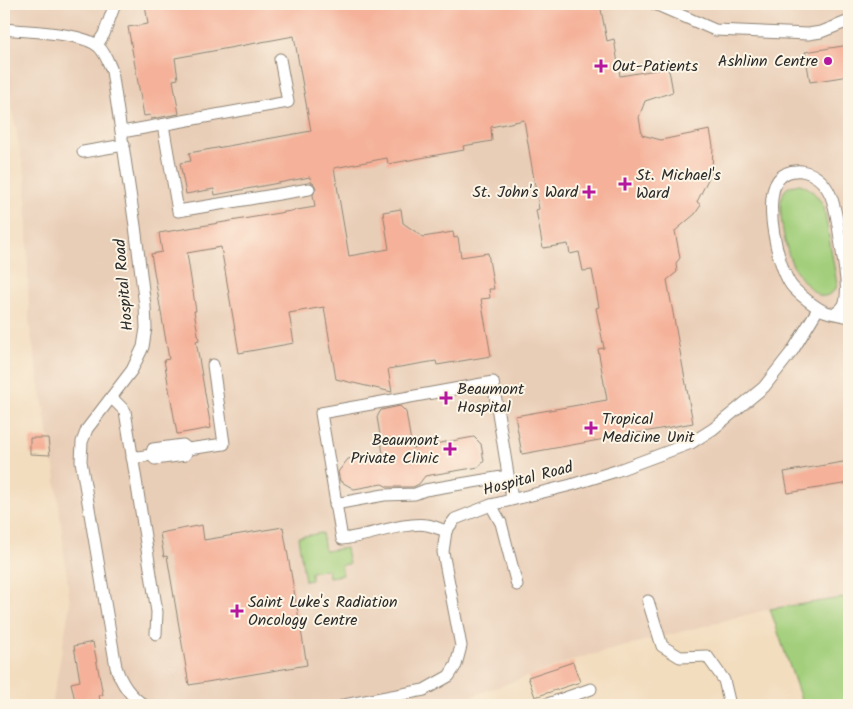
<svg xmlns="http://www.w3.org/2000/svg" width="853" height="709" viewBox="0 0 853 709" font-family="Kalam,sans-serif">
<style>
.built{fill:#e9ceb7}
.green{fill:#a3cf7c;stroke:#677d54}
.building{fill:#f5b199}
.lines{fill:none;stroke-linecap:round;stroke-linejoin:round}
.service-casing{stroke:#8f8475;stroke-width:13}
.service{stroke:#fff;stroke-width:11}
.poi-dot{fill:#b5179e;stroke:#fcf5e5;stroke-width:2}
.labels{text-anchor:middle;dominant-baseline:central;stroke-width:4;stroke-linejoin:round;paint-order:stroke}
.poi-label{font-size:16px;fill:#2b2b2b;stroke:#fcf5e5;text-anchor:start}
.street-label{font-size:16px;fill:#2b2b2b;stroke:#fcf5e5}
</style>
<rect width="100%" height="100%" fill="#fcf5e5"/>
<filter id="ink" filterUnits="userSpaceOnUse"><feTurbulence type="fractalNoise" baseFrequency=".02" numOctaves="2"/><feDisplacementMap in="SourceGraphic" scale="10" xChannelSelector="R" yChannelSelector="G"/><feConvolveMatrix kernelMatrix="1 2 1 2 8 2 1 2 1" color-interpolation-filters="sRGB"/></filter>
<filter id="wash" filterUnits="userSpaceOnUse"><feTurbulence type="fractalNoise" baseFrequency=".0096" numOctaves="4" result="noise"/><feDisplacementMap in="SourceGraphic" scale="20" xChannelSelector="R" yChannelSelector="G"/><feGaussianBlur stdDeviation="1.12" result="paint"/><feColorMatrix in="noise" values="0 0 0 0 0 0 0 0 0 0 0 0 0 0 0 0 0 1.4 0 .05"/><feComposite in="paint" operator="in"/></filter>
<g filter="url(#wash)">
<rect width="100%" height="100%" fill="#f3ddbf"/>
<polygon class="built" points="4,4 849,4 849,597 770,609 583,657 446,705 52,705 70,604 55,473 29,323 26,181 4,67"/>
<g class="green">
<path d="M800,184C812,188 818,197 824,207L837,285L835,290C831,293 827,297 821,296C811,293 795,271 791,261C785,247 776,205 784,192C787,186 794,185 800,184Z"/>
<polygon points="322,533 325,551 346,548 349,564 341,565 343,575 329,577 328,569 311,572 311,580 305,581 298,537"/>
<polygon points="849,597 849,705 803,705 770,609"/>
</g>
<g id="blocks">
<g class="building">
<polygon points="145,4 600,4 607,41 614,39 620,76 668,68 670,75 673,92 645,101 639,117 642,135 661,140 710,130 713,146 712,171 697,202 701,205 695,214 675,231 680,258 676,263 677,272 667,280 693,423 522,454 515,416 607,400 598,349 604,348 596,308 599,307 592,270 583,271 579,252 570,254 568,244 543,248 536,210 539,209 524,120 491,127 492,141 463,146 464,150 388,164 387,158 334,168 349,256 389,249 383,212 401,209 403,223 423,237 453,232 454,238 458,237 461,257 488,253 494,289 489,289 490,298 481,299 491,356 437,365 436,361 388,369 392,392 336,379 324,307 289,313 294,343 239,353 221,247 187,253 196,311 194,311 199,340 196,341 211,428 177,434 164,360 169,359 151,254 162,252 159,233 315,207 313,195 316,188 314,184 311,182 310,177 215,195 214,189 186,194 180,163 191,161 189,153 311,131 294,36 175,58 178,79 173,80 179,114 151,119 150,115 144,116 128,27 148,24"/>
<polygon points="849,45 849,76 810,82 805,52"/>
<polygon points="400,406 406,412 412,448 474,437 481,444 484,461 479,467 425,476 419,484 413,487 388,487 382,484 354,489 340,481 338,472 348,459 383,453 377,417 381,410"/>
<polygon points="30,438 48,438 50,455 30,454"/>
<polygon points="849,461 849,483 788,493 784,472"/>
<polygon points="202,525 204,540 283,527 307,665 189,685 167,556 164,557 160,533"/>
<polygon points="93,642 103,695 99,695 101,705 76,705 71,683 80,681 74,646"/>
<polygon points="573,662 580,682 535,697 528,677"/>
</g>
</g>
</g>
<g filter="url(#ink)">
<use href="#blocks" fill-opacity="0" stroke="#8f8475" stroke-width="1"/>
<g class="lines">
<defs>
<g id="service">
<polyline points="655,4 715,30 808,34 821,32 849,21"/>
<path d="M4,29C27,32 83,32 99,47C106,54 108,62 112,71L135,226L145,306L146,328L143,347L132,370L87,429L82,442L81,461L116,667C121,683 130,696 144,705"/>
<polyline points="97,45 104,34 115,4"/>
<polyline points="163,125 178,211 309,189"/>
<polyline points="122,132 288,102 280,59"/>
<polyline points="83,152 124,145"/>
<path d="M836,313C839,311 842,308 844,305C850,290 843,261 841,245C836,217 836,178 802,171C792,170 784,172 778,180C763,200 777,265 791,285C796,292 816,308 824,311C831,314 841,315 849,317"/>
<polyline points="112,398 125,411 157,612 156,634"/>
<polyline points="188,449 224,444 213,365"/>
<polyline points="132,458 151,455 153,449 183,445 188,449 185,455 155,459 151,455"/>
<polyline points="335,504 384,495 415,494 425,490 508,476"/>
<polyline points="491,505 501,523 517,585"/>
<path d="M446,531C440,529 433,526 427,525C407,521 365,537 342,539L321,413L493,382L512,499"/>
<polyline points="648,601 662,646 680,657 707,656 724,680 730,705"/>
<polyline points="344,705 424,690 449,676 456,665 461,646 443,552 446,531 455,519 491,505 571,485 616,471 691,443 713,429 764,387 793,350 818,309"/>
<polyline points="545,705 591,689"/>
</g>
</defs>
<use href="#service" class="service-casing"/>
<use href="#service" class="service"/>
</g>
</g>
<g class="poi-dot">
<circle cx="828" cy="61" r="5"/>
<path d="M598.5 58.5h5v5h5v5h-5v5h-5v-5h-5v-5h5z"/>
<path d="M622.5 176.5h5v5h5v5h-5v5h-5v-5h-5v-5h5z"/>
<path d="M586.5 184.5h5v5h5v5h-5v5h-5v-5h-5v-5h5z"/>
<path d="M443.5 390.5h5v5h5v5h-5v5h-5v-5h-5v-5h5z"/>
<path d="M588.5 420.5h5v5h5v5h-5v5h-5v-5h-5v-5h5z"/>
<path d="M447.5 441.5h5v5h5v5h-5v5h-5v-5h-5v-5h5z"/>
<path d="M234.5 603.5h5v5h5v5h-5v5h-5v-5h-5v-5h5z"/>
</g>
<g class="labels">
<g class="poi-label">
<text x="818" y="61" text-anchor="end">Ashlinn Centre</text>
<text x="612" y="66">Out-Patients</text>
<text x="636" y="175">St. Michael's<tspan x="636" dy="18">Ward</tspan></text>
<text x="578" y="192" text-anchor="end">St. John's Ward</text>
<text x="457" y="389">Beaumont<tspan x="457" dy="18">Hospital</tspan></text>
<text x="602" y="419">Tropical<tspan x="602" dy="18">Medicine Unit</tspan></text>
<text x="439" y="440" text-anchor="end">Beaumont<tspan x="439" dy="18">Private Clinic</tspan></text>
<text x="248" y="602">Saint Luke's Radiation<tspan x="248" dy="18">Oncology Centre</tspan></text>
</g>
<g class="street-label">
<text transform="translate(124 285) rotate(-95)">Hospital Road</text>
<text transform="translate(528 479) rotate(-15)">Hospital Road</text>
</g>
</g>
<rect width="853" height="709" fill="none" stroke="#fcf5e5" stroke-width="20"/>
</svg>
